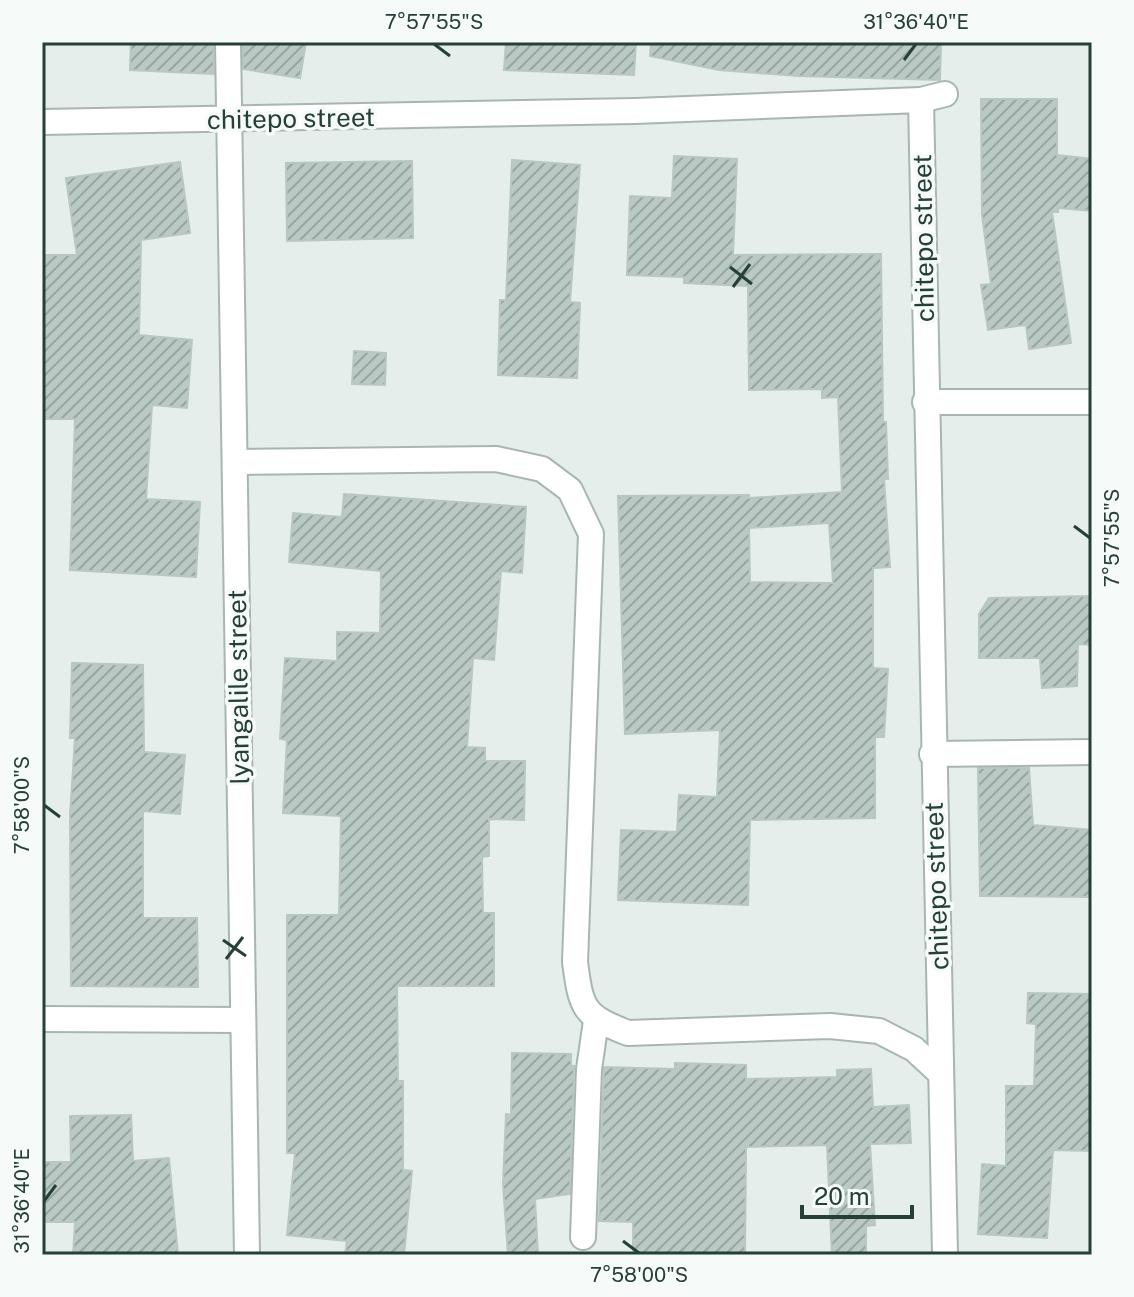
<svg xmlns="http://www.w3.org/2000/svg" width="1134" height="1297" viewBox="0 0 1134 1297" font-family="'Public Sans',sans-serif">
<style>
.building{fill:url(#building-hatch);stroke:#b8c7c1;stroke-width:2;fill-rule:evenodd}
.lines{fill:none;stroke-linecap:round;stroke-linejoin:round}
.minor-casing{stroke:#a8b6b1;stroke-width:28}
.minor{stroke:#fff;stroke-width:24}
.ticks{fill:none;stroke:#253f39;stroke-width:3}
.labels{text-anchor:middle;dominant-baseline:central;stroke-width:7;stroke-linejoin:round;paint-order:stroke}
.street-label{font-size:26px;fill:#253f39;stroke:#f6faf8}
.neatline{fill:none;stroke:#253f39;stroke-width:3}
.ticks-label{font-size:20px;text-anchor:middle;fill:#253f39}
</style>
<defs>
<pattern id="building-hatch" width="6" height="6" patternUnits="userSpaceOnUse" patternTransform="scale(2)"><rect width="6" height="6" fill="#bac9c3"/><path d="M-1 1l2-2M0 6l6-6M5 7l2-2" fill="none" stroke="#97a59f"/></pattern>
</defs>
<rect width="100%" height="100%" fill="#e5eeea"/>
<g class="building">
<polygon points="131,42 213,42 214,74 130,70"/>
<polygon points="243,42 306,42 300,78 243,69"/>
<polygon points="506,42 636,42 634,75 504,70"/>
<polygon points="651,42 941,42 940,80 799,76 719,70 650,56"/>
<polygon points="981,99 1057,99 1057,155 1092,159 1092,211 1058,208 1058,212 1052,212 1071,343 1029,349 1026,325 988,330 981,285 991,284 982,215"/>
<path d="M674,156L737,159L733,255L881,254L883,422H886L888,479H884L890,567L873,568V668L888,669L884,737H875V818L750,820L748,905L618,900L621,830L677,832L679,795L717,797L720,730L625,734L618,496L749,495V498L842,492L838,397L822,398V389L749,390L748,286L684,283V277L627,275L630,196L672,198ZM829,523L833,583L750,582L749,528Z"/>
<polygon points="512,160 580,165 570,302 580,303 577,378 498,375 500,300 506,300"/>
<polygon points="412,161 413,238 287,241 286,163"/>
<polygon points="180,162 190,233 141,240 139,335 192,340 187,408 152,405 146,499 200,502 196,577 70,570 75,419 42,419 42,255 77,255 66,178"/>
<polygon points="354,351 386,353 385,385 352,384"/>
<polygon points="344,494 526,507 522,573 501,571 494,660 473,658 467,747 485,748 485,761 525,761 524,820 489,819 489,856 482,857 483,913 494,913 494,986 397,986 398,1081 403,1081 403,1170 412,1171 404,1255 345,1255 347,1241 287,1235 295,1153 287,1153 287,915 339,915 341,816 283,813 287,740 280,739 285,658 337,661 337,632 380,633 381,571 289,562 293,513 342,517"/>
<polygon points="1092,596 1092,645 1078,644 1077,686 1042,688 1040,658 979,658 979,614 989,598"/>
<polygon points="72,663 143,665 144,752 185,755 180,814 143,811 143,918 197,918 198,987 71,986 70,815 75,738 70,738"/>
<polygon points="978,768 1029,768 1033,825 1092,830 1092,897 980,896"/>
<polygon points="1028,993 1092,994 1092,1151 1053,1150 1047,1238 978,1234 982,1164 1006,1166 1006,1086 1034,1086 1036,1024 1027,1023"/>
<polygon points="512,1053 571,1054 571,1066 574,1066 570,1194 535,1199 538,1255 508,1255 503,1184 506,1114 511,1115"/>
<polygon points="675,1063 746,1065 746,1079 837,1077 837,1070 871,1069 873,1107 909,1105 911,1143 870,1144 875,1225 866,1226 866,1255 832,1255 827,1145 746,1147 745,1255 633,1255 633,1222 599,1221 604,1067 675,1069"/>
<polygon points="131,1115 133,1161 169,1158 178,1255 73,1255 75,1222 42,1222 42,1162 71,1162 70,1116"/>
</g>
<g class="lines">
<defs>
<g id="minor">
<polyline points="228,42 247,1255"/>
<polyline points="921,100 945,94"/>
<polyline points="42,122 635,111 921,100 945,1255"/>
<polyline points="925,402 1092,402"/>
<path d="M235,462L496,459L542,469L570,490L591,534L575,962C581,1008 583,1016 628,1033L830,1026L879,1031L914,1049L941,1074"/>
<polyline points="932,754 1092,752"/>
<polyline points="42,1019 242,1020"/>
<polyline points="583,1237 589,1069 596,1021"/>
</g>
</defs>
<use href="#minor" class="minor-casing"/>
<use href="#minor" class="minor"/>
</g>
<path class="ticks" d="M434,44L450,56M904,60L916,44M730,267L752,284M733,287L750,264M1074,526L1090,538M44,805L60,817M223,940L246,956M226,959L243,937M44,1201L56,1185M623,1241L639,1253"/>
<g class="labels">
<g class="street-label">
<text transform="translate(291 118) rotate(-1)">chitepo street</text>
<text transform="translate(923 238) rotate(-91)">chitepo street</text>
<text transform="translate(238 687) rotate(-91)">lyangalile street</text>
<text transform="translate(936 886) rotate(-92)">chitepo street</text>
</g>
</g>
<rect width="1134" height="1297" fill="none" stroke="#f6faf8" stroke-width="88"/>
<path d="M802 1205v12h110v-12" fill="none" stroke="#253f39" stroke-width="4"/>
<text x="814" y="1205" font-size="24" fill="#253f39" stroke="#f6faf8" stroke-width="6" paint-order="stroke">20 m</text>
<rect x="44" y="44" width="1046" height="1209" class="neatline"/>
<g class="ticks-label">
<text x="434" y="29">7°57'55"S</text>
<text x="916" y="29">31°36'40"E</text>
<text transform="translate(1112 538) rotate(-90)" y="7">7°57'55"S</text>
<text transform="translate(22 805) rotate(-90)" y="7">7°58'00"S</text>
<text transform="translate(22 1201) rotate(-90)" y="7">31°36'40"E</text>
<text x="639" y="1282">7°58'00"S</text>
</g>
</svg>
